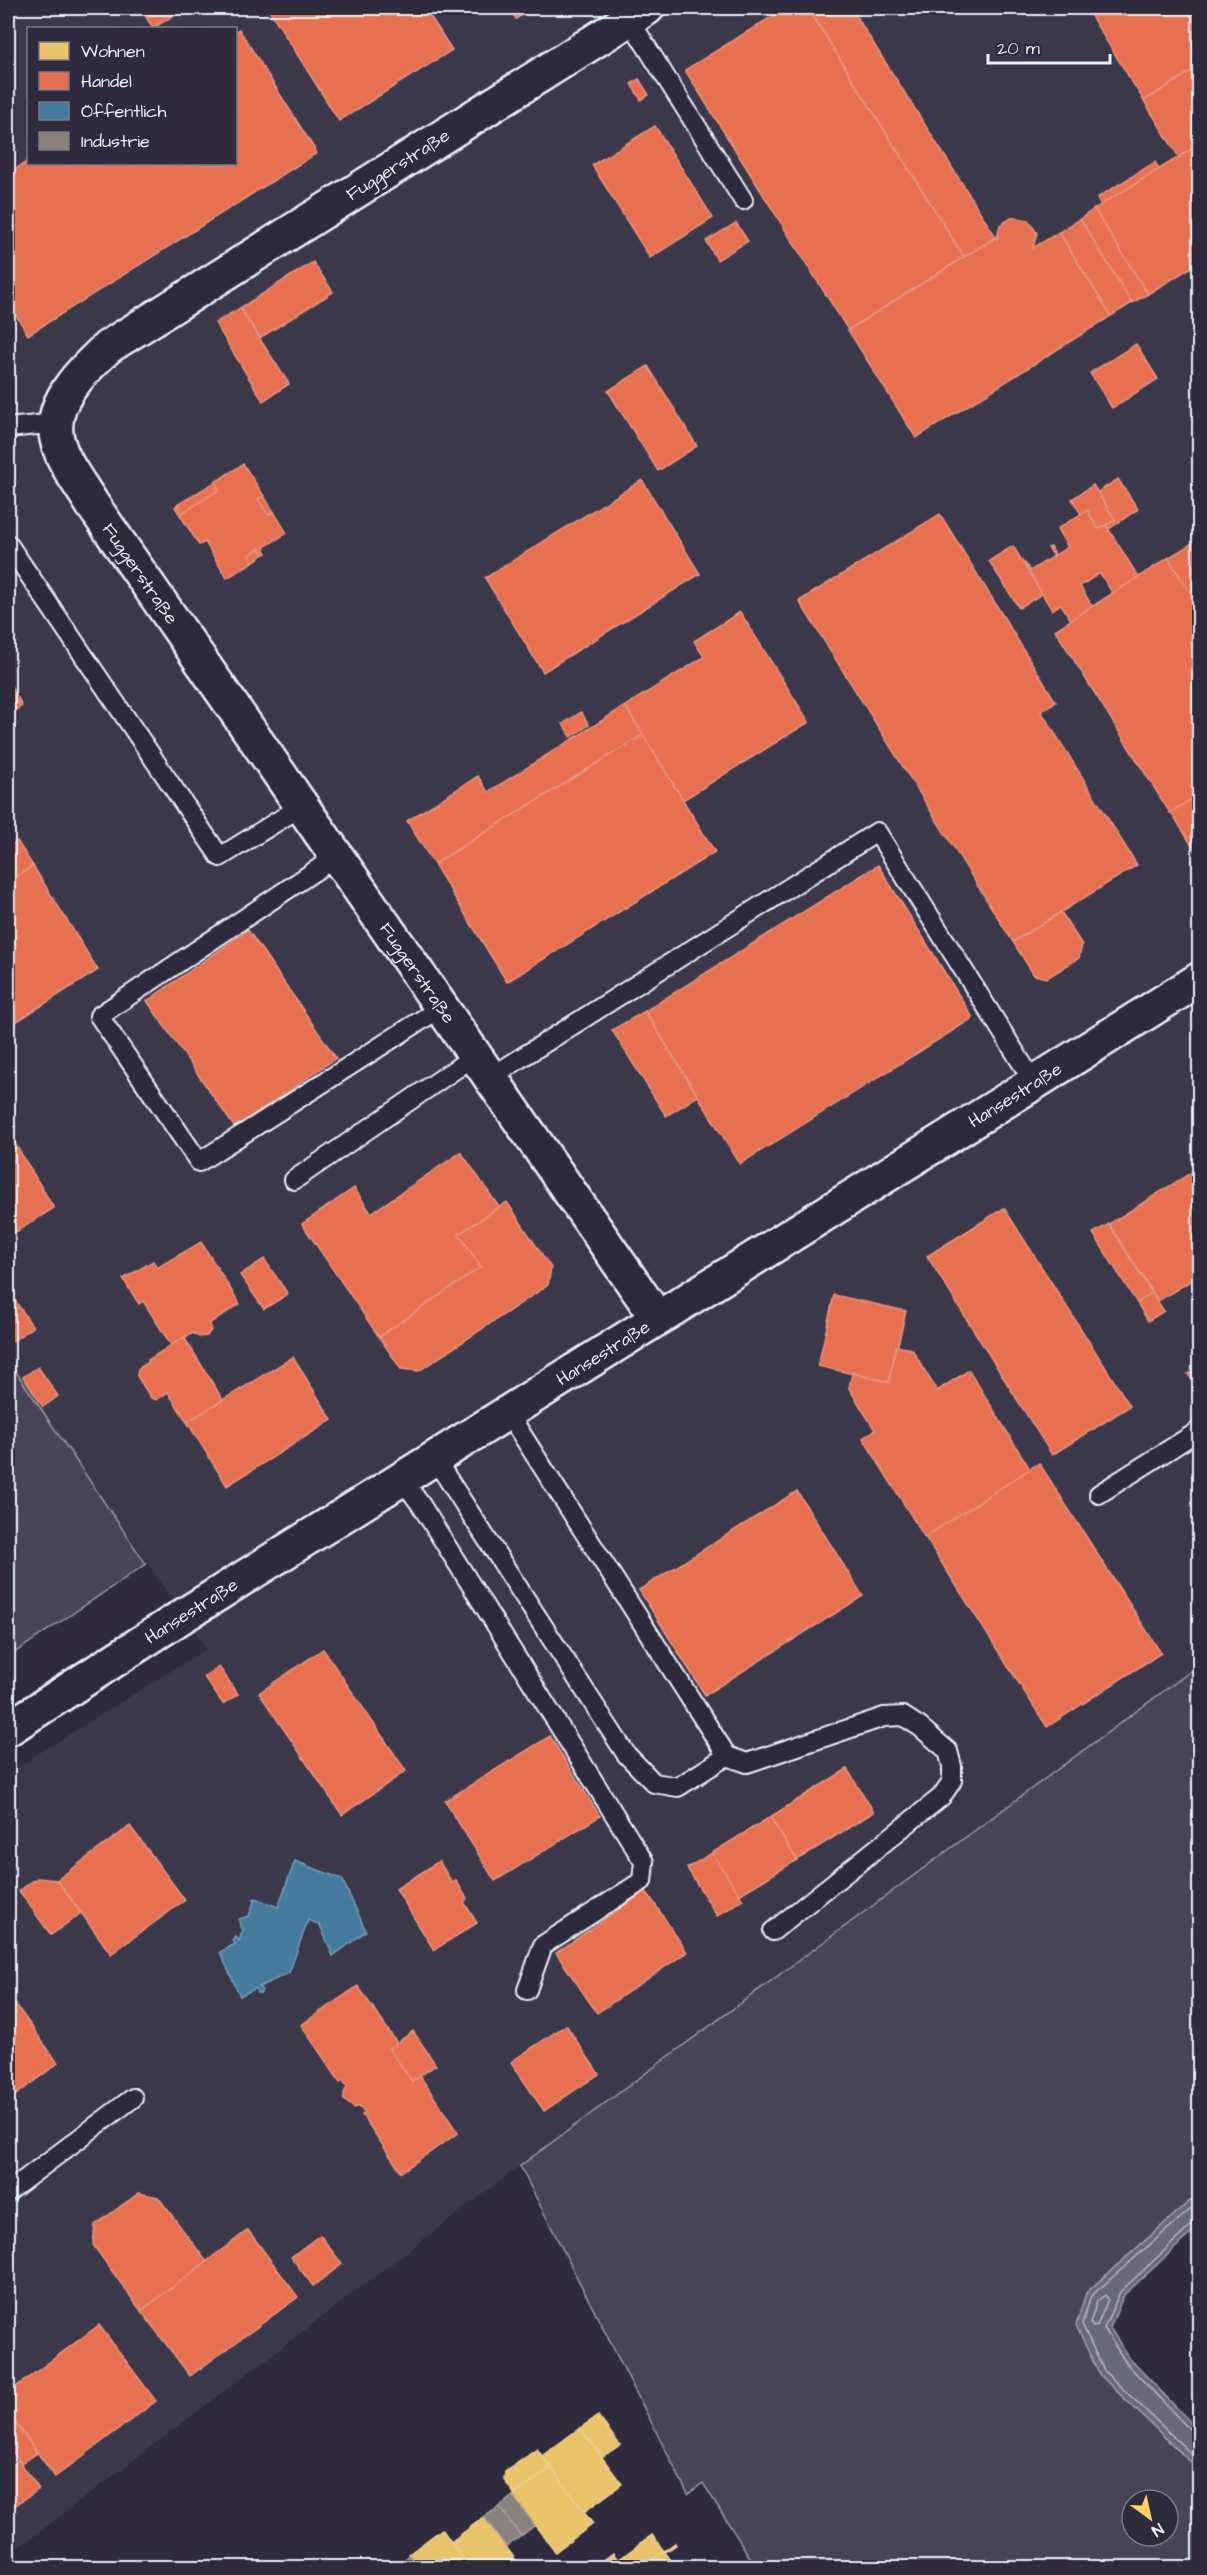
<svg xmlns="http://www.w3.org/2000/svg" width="1207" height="2575" viewBox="0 0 1207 2575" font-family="'Architects Daughter',sans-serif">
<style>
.built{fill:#3b3749;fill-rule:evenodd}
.green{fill:#464455;stroke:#979aa6;stroke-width:1.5;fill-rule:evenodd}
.water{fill:#696978;stroke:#9c9fab;stroke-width:1.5}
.homes{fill:#e9c46a;stroke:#e9d295;stroke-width:1.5}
.shops{fill:#e76f51;stroke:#e79683;stroke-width:1.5}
.public{fill:#457b9d;stroke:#769eb8;stroke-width:1.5}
.industry{fill:#8a817c;stroke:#a6a3a1;stroke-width:1.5}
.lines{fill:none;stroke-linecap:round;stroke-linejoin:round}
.shore{stroke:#b5bbc5;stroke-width:1.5}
.lane-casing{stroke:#e8f1f8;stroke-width:22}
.street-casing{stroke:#e8f1f8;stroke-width:38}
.secondary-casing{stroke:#e8f1f8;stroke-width:38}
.lane{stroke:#2f2a3d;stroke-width:18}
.street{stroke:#2f2a3d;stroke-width:33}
.secondary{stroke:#2f2a3d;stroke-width:33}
.labels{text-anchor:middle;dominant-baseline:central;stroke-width:6;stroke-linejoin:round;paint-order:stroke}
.street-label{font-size:18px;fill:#e8f1f8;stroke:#2f2a3d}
</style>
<rect width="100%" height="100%" fill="#2f2a3d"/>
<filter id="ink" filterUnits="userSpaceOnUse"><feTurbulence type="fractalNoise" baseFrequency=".0167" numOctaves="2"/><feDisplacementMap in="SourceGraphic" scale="12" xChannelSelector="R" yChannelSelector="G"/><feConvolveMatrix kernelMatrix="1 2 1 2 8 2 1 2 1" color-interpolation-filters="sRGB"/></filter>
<g filter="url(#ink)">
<path class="built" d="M8,8H1199V1665L520,2166L8,2556V1775L34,1756L206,1649L8,1360ZM28,28H236V164H28Z"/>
<g class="green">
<polygon points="8,1360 146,1564 8,1657"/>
<path d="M1199,1665V2193L1086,2293L1099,2374L1199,2470V2567H756L703,2483L688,2494L520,2166ZM1132,2500H1168V2536H1132Z"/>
</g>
<polygon class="water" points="1199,2193 1199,2226 1124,2295 1110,2328 1130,2359 1199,2431 1199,2470 1099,2374 1076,2325 1086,2293"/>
<g class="homes">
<polygon points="598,2416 620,2445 602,2457 580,2428"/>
<polygon points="580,2428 622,2484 584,2512 542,2456"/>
<polygon points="537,2449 551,2468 515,2495 504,2480 505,2472"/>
<polygon points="551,2468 593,2524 555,2552 513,2496"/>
<polygon points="484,2517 506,2547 522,2568 470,2568 451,2542"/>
<polygon points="442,2529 451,2542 470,2568 419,2568 409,2554"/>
<polygon points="652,2535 664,2551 642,2568 624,2568 618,2560"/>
<polygon points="675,2543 676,2545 665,2552 677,2568 642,2568"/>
<polygon points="613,2553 624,2568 593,2568"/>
</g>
<g class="shops">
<polygon points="140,8 187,8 153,28"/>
<polygon points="268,8 425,8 452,50 339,121"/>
<polygon points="509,8 533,8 516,19"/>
<polygon points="786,8 808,8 964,257 848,330 685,70"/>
<polygon points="808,8 851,8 996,237 964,257"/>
<polygon points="1086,8 1200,8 1200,66 1144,101"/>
<polygon points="239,29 317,153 28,335 8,302 8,174 28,161 28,164 236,164 236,31"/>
<polygon points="1200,66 1200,144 1179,157 1144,101"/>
<polygon points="639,79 649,95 641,100 631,84"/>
<polygon points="655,126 713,218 650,258 592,165"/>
<polygon points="1200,144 1200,262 1148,294 1094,209"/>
<polygon points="1155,162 1159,169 1101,205 1097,198"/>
<polygon points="1094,209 1148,294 1132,303 1080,219"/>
<polygon points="1013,217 1028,220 1037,233 1033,248 1059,232 1111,316 916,438 848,330 996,237 997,239 1000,225"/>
<polygon points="1080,219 1132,303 1111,316 1059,232"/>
<polygon points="736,223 748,241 717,260 706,241"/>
<polygon points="313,262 333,292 260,338 240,308"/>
<polygon points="240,308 289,384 263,401 215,323"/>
<polygon points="1136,344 1158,379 1112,408 1090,373"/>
<polygon points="648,366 697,446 658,471 608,391"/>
<polygon points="243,464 264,496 258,499 268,515 274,512 287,533 264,547 267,553 264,554 260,548 249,555 253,562 227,578 205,542 199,545 175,507 177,505 182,513 219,490 215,482"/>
<polygon points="1118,479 1138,509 1109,529 1106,525 1115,520 1098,492"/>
<polygon points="642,480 700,574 543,672 485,578"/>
<polygon points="215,482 219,490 182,513 177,505"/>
<polygon points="1093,485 1115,520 1098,529 1087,510 1081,514 1072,499"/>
<polygon points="264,496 274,512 268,515 258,499"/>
<polygon points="1087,510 1098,529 1106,525 1139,578 1113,594 1100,573 1080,586 1092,606 1071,620 1061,604 1052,610 1024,564 1025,563 1030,571 1054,556 1048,548 1051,547 1055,555 1068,547 1057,529"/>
<polygon points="940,514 1056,702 1041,711 1137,865 1013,942 799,601"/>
<polygon points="1196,541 1200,547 1200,608 1168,558"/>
<polygon points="1013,546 1042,594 1019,608 989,561"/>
<polygon points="260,548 264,554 253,562 249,555"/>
<polygon points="1168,558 1200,608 1200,794 1170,813 1055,630"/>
<polygon points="740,612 809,722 683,800 625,706 704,657 694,641"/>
<polygon points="8,680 20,702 17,704 8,687"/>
<polygon points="8,687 17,704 20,702 22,706 8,716"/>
<polygon points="625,706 643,735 434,864 407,821 478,776 488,792"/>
<polygon points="581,712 589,725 571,737 563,724"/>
<polygon points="643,735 715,852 507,982 434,864"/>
<polygon points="1200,794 1200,838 1191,844 1171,812"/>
<polygon points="1200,838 1200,858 1191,844"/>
<polygon points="17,841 33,866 8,882 8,846"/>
<polygon points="878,865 973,1018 740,1164 645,1011"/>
<polygon points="33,866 98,970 8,1027 8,882"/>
<polygon points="1061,912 1082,945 1079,958 1047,978 1034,975 1013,942"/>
<polygon points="248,930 336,1058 235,1128 147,1001"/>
<polygon points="645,1011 698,1096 666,1116 612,1030"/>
<polygon points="8,1132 54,1208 8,1237"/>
<polygon points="461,1152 499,1207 459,1234 481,1267 379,1337 302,1224 354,1188 371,1213"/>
<polygon points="1200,1167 1200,1275 1158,1301 1109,1224"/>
<polygon points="507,1202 551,1268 548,1285 419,1371 401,1369 379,1337 481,1267 459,1234"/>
<polygon points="1004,1208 1130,1406 1052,1455 927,1256"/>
<polygon points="1109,1224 1152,1293 1137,1303 1093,1233"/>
<polygon points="201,1242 240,1304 210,1323 211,1330 207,1336 199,1337 193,1333 171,1345 143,1301 139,1304 123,1279 153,1261 157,1268"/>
<polygon points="264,1259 288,1294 264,1309 240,1275"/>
<polygon points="1152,1293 1164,1311 1148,1321 1137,1303"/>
<polygon points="834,1295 906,1311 889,1382 818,1366"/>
<polygon points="14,1299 33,1327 8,1344 8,1302"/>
<polygon points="184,1337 223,1400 187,1422 168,1392 157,1400 151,1398 137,1376 138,1369 149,1362 148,1360"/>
<polygon points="896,1346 912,1349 937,1391 969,1370 1030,1469 925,1538 863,1438 875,1430 849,1388 852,1373 889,1382"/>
<polygon points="293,1357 332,1420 227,1486 187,1422"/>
<polygon points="38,1367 58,1396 43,1407 23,1377"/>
<polygon points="1200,1367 1200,1392 1188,1374"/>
<polygon points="1039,1463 1161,1653 1047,1727 925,1537"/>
<polygon points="797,1491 863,1596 705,1695 639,1590"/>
<polygon points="323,1649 406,1771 342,1815 259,1693"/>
<polygon points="219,1667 238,1694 223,1704 204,1677"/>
<polygon points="550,1736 600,1816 495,1881 445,1801"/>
<polygon points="847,1769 874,1812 797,1860 770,1817"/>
<polygon points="770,1817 797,1860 739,1895 712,1853"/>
<polygon points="130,1826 185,1900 111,1954 57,1880"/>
<polygon points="712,1853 743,1900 717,1916 687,1868"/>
<polygon points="439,1861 452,1883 456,1880 467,1899 464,1902 477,1923 434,1950 396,1889"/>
<polygon points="37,1878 57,1880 81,1913 51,1935 19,1891"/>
<polygon points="646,1891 687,1952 597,2013 556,1953"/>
<polygon points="358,1986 397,2043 389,2049 412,2081 420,2076 458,2133 401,2172 362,2115 365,2113 360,2106 354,2108 344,2100 344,2093 347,2087 343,2080 340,2082 301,2025"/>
<polygon points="8,1994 58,2063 8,2101"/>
<polygon points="566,2025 599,2074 544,2111 511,2062"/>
<polygon points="413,2031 436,2065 412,2081 389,2049"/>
<polygon points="139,2193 158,2197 207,2262 141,2311 93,2245 95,2225"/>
<polygon points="248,2230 298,2297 190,2376 141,2311"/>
<polygon points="320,2235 342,2264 313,2286 291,2257"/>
<polygon points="99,2325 156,2401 55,2477 8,2412 8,2393"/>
<polygon points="8,2412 37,2453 21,2464 8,2446"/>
<polygon points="18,2460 39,2489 10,2509 8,2506 8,2467"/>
</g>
<polygon class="public" points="295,1861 342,1879 366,1931 333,1956 320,1925 308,1920 289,1973 259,1987 262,1990 261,1993 257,1993 256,1988 240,1996 220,1952 235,1944 233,1940 236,1937 239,1941 243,1929 240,1927 239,1919 249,1916 255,1898 278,1907"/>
<g class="industry">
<polygon points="513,2496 535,2525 521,2536 499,2507"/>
<polygon points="499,2507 521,2536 506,2547 484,2517"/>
<polygon points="410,2555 419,2568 396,2568 395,2566"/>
</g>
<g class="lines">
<g class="shore">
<polyline points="1200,2201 1091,2296 1082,2324 1104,2371 1200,2462"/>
<polyline points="1200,2222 1193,2224 1120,2292 1104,2328 1126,2363 1193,2433 1200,2435"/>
<polygon points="1105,2295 1108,2299 1097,2326 1093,2327 1090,2323 1097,2301"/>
</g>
<defs>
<g id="lane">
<polyline points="629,19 743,200"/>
<polyline points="8,428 56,423"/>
<polyline points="8,544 220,857 302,806"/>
<polyline points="337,856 99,1016 199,1162 442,1007"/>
<polyline points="491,1077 877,832 1033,1081"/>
<polyline points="294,1180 476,1055"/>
<polyline points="508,1413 727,1756 747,1763 884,1717 903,1716 920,1727 948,1751 952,1766 952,1781 941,1797 773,1931"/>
<polyline points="435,1459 626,1754 654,1783 678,1787 727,1756"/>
<polyline points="402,1479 421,1505 644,1862 642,1881 543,1945 527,1990"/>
<polyline points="1099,1494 1200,1430"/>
<polyline points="8,2192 133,2098"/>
</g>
<g id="street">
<path id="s1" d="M647,8L108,347C84,369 48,402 57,439C62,462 80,484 92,504L658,1319"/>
</g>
<g id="secondary">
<path id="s2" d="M8,1729L181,1617L1200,979"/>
</g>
</defs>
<use href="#lane" class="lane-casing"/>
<use href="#street" class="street-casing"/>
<use href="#secondary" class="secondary-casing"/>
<use href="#lane" class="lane"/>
<use href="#street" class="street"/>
<use href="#secondary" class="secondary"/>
</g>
</g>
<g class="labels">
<g class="street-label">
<text transform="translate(398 165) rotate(-32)">Fuggerstraße</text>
<text stroke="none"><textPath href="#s1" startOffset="906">Fuggerstraße</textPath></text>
<text stroke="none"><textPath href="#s1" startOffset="1392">Fuggerstraße</textPath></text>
<text stroke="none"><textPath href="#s2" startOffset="1190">Hansestraße</textPath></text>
<text stroke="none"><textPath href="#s2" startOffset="704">Hansestraße</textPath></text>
<text stroke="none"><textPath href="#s2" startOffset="218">Hansestraße</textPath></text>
</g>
</g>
<rect width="1207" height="2575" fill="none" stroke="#2f2a3d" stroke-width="30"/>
<rect x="15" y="15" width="1177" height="2545" fill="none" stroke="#e8f1f8" stroke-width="2" filter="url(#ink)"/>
<rect x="27" y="27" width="210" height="138" fill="#2f2a3d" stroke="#797a88" stroke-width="1.5"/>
<rect x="39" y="42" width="30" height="18" fill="#e9c46a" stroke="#797a88" stroke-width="1.5"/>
<text x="81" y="57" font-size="18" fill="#e8f1f8">Wohnen</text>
<rect x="39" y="72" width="30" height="18" fill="#e76f51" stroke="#797a88" stroke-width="1.5"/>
<text x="81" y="87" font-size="18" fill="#e8f1f8">Handel</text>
<rect x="39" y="102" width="30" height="18" fill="#457b9d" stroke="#797a88" stroke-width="1.5"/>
<text x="81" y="117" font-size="18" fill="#e8f1f8">Öffentlich</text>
<rect x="39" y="132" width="30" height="18" fill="#8a817c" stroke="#797a88" stroke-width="1.5"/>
<text x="81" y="147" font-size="18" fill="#e8f1f8">Industrie</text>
<g transform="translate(1150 2518) rotate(147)"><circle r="28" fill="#2f2a3d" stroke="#797a88" stroke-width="1.5"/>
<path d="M0-4.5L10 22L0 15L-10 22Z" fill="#ffd166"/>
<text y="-9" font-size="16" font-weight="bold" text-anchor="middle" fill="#e8f1f8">N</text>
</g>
<path d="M988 54v9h122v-9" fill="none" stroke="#e8f1f8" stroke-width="3"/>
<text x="997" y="54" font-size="18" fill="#e8f1f8" stroke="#2f2a3d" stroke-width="4.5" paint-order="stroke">20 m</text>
</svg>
